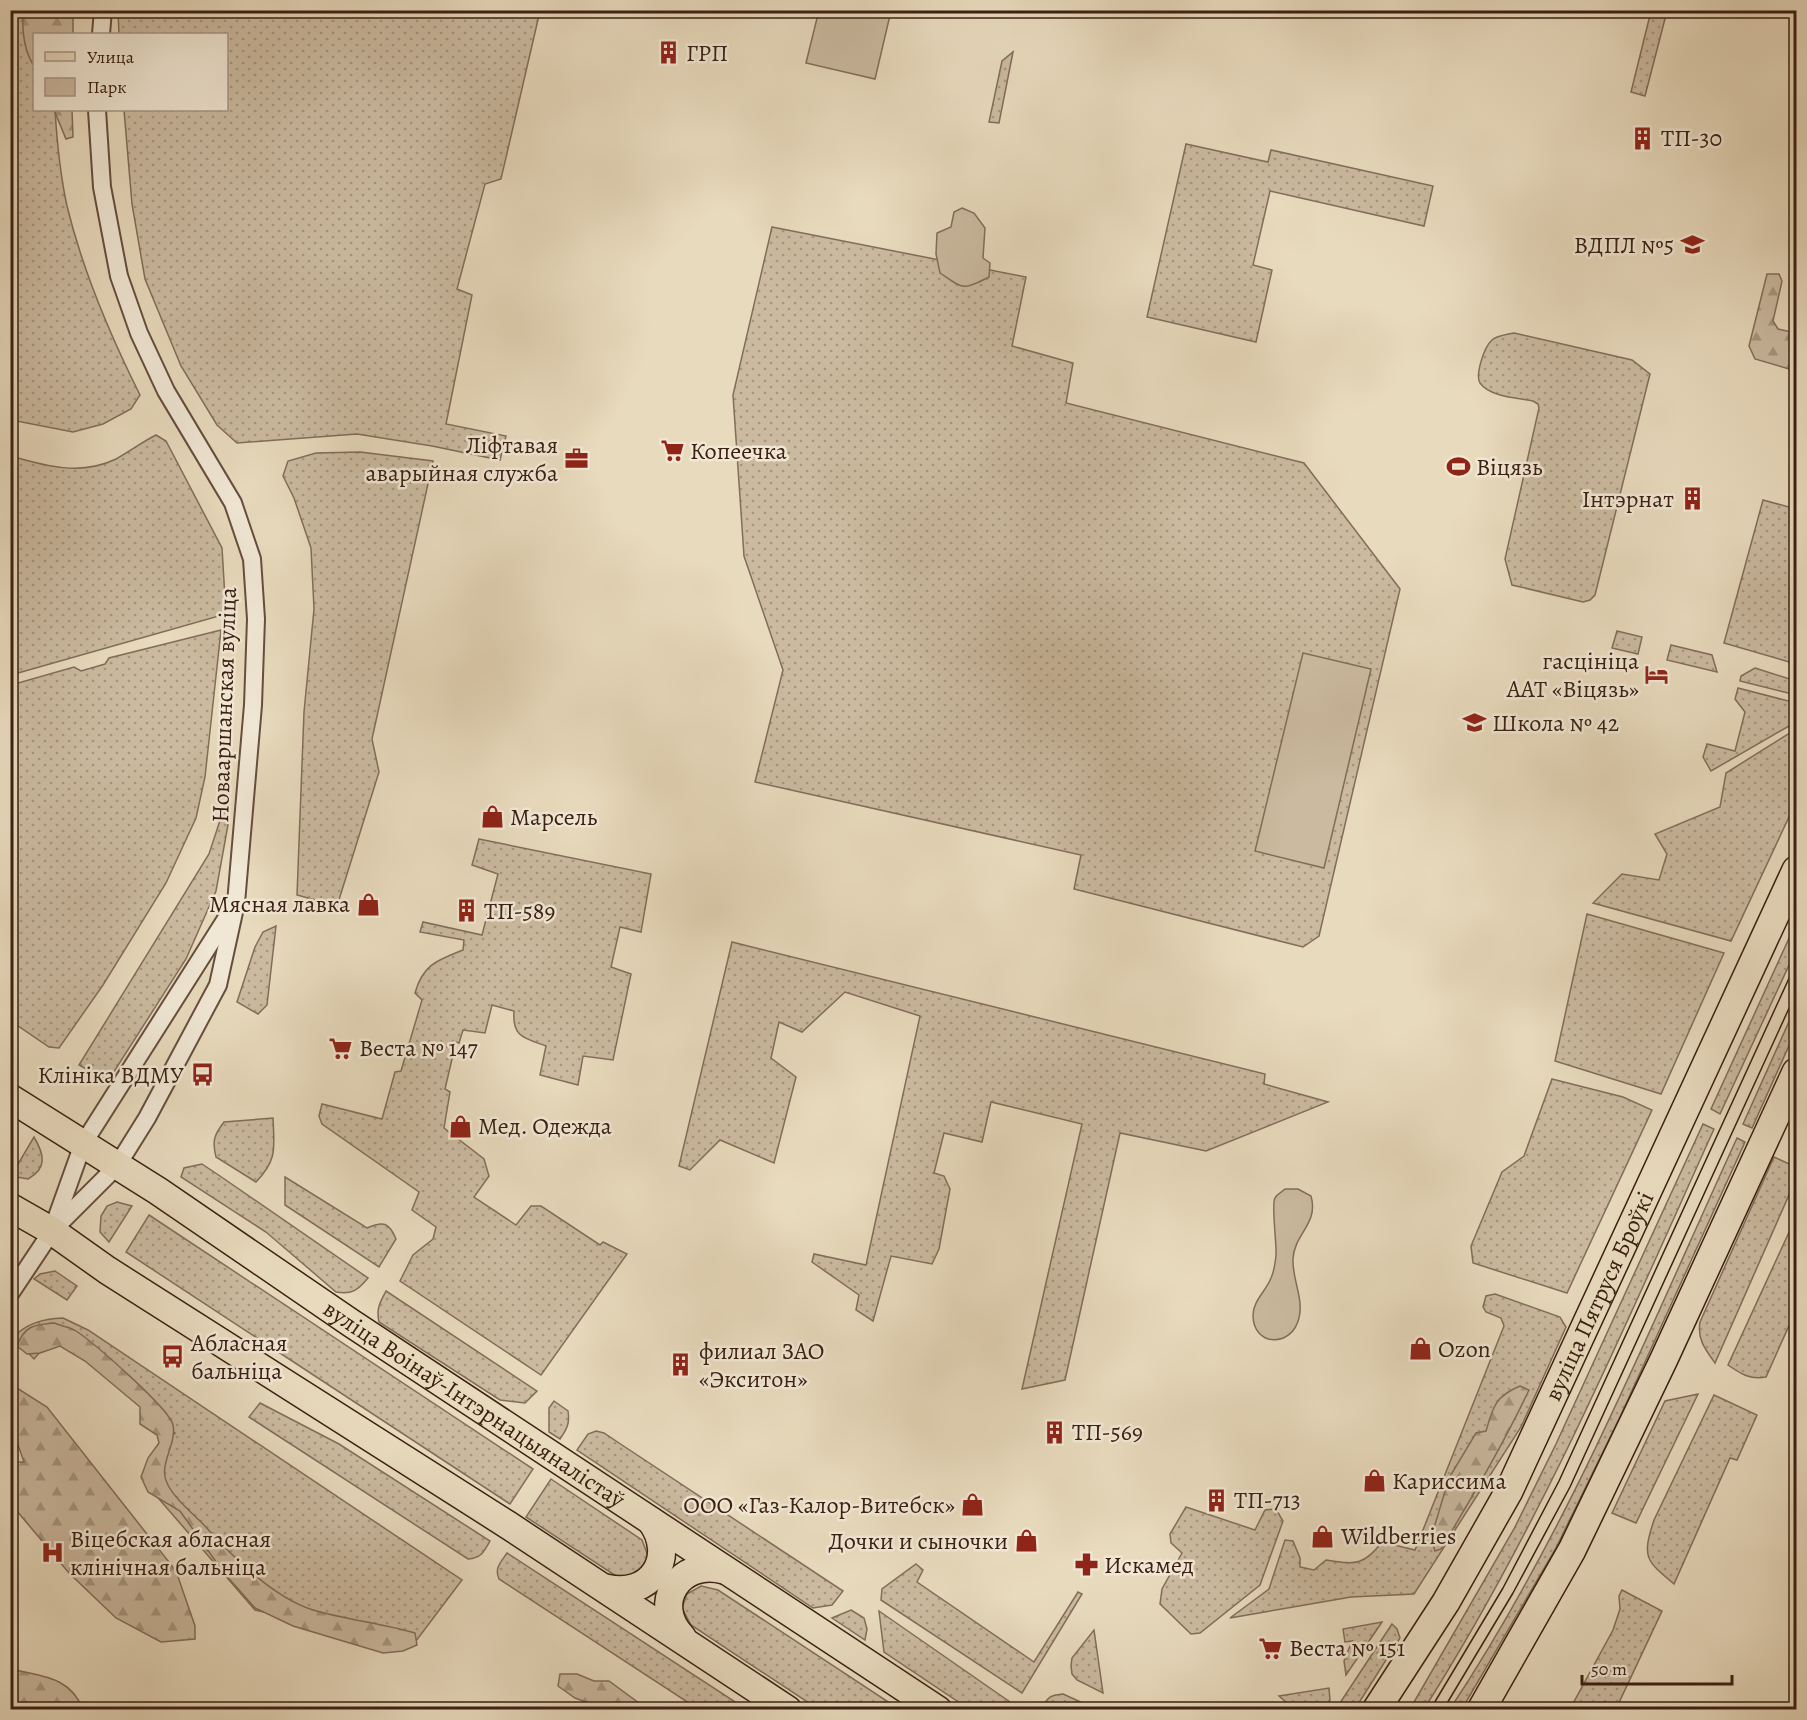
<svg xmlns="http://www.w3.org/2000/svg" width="1807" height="1720" viewBox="0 0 1807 1720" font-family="Alegreya,serif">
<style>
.grass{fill:url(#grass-dots);stroke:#836d5a;stroke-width:1.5}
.forest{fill:url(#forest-firs);stroke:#836d5a;stroke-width:1.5}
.park{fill:#cbbaa0;stroke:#836d5a;stroke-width:1.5}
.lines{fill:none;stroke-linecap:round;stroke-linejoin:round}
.minor-casing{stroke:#664e3e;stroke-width:20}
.primary-casing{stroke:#3b2013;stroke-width:30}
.minor{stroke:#f0e7d4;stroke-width:16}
.primary{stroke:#e8dabd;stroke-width:27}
.tram{stroke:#3b2013;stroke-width:1.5}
.labels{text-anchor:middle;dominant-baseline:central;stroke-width:5;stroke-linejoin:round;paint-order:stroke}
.poi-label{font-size:24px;fill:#3b2013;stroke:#f0e7d4;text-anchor:start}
.street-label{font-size:24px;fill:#3b2013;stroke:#f0e7d4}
</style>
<defs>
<pattern id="grass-dots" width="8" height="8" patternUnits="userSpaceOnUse" patternTransform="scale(1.5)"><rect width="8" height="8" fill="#cbbaa0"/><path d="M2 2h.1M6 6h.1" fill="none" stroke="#a69781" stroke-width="1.8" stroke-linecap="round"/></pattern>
<pattern id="forest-firs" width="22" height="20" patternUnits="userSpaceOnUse" patternTransform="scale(1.5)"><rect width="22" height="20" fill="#cbbaa0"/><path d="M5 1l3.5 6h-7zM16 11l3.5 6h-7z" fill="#a69781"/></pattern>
</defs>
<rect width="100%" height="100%" fill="#e8dabd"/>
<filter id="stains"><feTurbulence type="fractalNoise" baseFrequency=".00333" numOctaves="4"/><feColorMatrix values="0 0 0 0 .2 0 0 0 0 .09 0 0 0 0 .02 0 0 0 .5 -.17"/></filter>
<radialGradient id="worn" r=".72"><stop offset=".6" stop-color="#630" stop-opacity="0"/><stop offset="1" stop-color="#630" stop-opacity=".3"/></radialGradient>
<g class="grass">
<path d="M11,11H58L34,34V110H55C57,142 60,174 67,206C83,272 110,335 140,395L131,409L103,424L73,432L11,420V397L17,392L10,377Z"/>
<polygon points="118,11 540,11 501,179 485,184 457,289 472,295 446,424 506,436 500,460 432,446 357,434 237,443 217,425 181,366 145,279 132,204 124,110 226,110 226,34 119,34"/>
<polygon points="1651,11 1667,11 1645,96 1631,92"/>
<polygon points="1013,52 999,123 989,122 1002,61"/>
<polygon points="1186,144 1268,162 1271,150 1433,186 1424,226 1270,191 1253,265 1272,270 1256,342 1147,317"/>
<polygon points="772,227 1026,277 1012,346 1073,363 1066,403 1304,463 1400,589 1319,936 1303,947 1074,889 1081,855 755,782 783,670 744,556 733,395"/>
<path d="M1514,333L1632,360L1650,374L1595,595L1590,600L1583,602L1512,585L1505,559L1539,408L1538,404L1533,401C1518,398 1490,397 1480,383C1475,375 1484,347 1492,340C1498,335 1506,335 1514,333Z"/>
<path d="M156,435L166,441L222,548L226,614L11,675V456C45,466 81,476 116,459C129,452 142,442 156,435Z"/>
<polygon points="360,452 433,461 372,739 379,772 337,906 297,895 304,712 314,609 311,548 294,498 283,476 288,461 316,453"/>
<polygon points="1763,500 1796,509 1796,664 1724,643"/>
<polygon points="221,630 205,777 196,818 166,883 103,985 59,1048 49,1047 11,1021 11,685 74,667 81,671 105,664 109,658"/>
<polygon points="1617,631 1642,637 1638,654 1612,648"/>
<polygon points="1671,645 1712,655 1717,672 1667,660"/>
<polygon points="1755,668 1796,681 1796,695 1740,681 1741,676"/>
<polygon points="1738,688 1796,703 1796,722 1711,771 1703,757 1707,744 1735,751 1745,712 1735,699"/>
<polygon points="1796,729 1796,802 1731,941 1593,903 1622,874 1659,880 1667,854 1655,834 1720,807 1726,773"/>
<polygon points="229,793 228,825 216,891 186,959 108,1081 79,1065 209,854"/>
<path d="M479,839L651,874L641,932L620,927L611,967L631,974L613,1060L583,1056L578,1085L540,1075L546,1046C524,1038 512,1037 514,1011L492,1005L485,1033L463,1030L459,1043L456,1042L445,1089L450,1092L444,1128L484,1159L489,1176L474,1197L516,1225L531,1206H541L600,1245L603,1242L627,1254L541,1375L400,1281L413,1255L433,1239L436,1227L412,1210L419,1192L322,1124L319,1116L322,1104L382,1119L395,1072L401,1071L422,1000L415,993C423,964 438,960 463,950L464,940L420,932L423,922L482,935L498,874L472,865Z"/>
<polygon points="1587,914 1724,953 1661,1094 1555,1061"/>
<polygon points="1796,923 1796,950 1720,1114 1711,1109"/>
<polygon points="276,926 267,1005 258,1014 237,1002 255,947 263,932"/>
<polygon points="732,942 1265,1074 1264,1084 1328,1102 1206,1151 1120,1133 1065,1380 1022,1389 1082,1124 991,1102 982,1142 944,1133 934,1173 944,1176 950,1189 939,1249 932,1264 891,1256 873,1321 856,1310 859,1295 812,1262 814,1254 866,1265 920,1016 845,992 802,1032 779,1022 771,1058 796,1077 774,1163 720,1140 690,1170 679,1166"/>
<polygon points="1796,1006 1796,1030 1752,1128 1743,1124"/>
<polygon points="1552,1079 1623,1097 1652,1110 1567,1293 1473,1263 1471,1246 1502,1172 1524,1156"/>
<path d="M273,1118C274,1148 278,1159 256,1182L216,1157C212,1141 214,1135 224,1122Z"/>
<path d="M1703,1124L1714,1129C1625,1326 1540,1526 1424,1709H1410L1514,1529L1556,1444Z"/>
<path d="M34,1137C44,1154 48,1168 28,1179L11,1176Z"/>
<path d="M1737,1138L1745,1142L1620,1417L1556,1548L1462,1709H1450C1568,1531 1648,1332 1737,1138Z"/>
<path d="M1774,1157L1796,1167V1179L1715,1363C1705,1349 1697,1339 1700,1322Z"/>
<path d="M202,1164L220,1176L368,1278C358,1290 352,1295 336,1292L266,1232L181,1177L184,1168Z"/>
<path d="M285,1177L367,1228C383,1221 389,1222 396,1239L379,1267L285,1205Z"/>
<polygon points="117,1202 132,1206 109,1242 100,1232 101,1216 107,1206"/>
<polygon points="149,1215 533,1469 510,1504 126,1252"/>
<path d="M1796,1217V1310L1766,1377C1750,1380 1741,1374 1728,1365Z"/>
<polygon points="55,1271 77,1286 67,1300 34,1279 40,1274"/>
<path d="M386,1291L537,1391L525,1403L500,1400L379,1322C376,1309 380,1302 386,1291Z"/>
<path d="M1495,1294L1560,1317L1566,1327L1521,1427L1414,1594L1351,1597L1230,1618L1269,1589L1285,1540L1293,1541L1300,1558V1567L1314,1570L1326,1560C1354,1564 1363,1567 1382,1542L1415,1550L1504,1326L1501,1318L1486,1312L1483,1307L1486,1296Z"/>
<path d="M63,1318L88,1330L462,1580L413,1645L255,1610L147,1485L152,1460L175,1433L57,1333L34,1359L13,1337C28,1323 42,1319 63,1318Z"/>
<polygon points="1698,1394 1636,1523 1612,1513 1665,1401"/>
<path d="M1714,1395L1757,1415L1737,1460L1730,1458L1674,1584C1645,1560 1642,1557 1654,1520Z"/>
<path d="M554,1401L568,1411C570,1423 567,1429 560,1439L549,1432V1408Z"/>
<path d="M260,1403L339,1444L490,1541C484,1552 481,1558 468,1559L249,1417Z"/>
<polygon points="596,1431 604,1433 619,1443 843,1591 832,1605 813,1608 577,1450 588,1434"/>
<polygon points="551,1479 642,1540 648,1556 645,1571 631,1580 616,1576 526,1517"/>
<polygon points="1186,1507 1255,1530 1265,1510 1276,1509 1283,1521 1260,1585 1200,1633 1191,1634 1160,1604 1162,1589 1182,1553 1171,1543 1170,1534"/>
<path d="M507,1553L746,1709H698L499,1579C494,1568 501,1562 507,1553Z"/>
<polygon points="916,1564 923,1570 917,1582 1034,1662 1078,1592 1082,1594 1022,1693 881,1600 882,1589"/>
<polygon points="701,1586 718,1590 899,1709 818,1709 691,1625 682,1608 687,1594"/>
<polygon points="1622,1590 1662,1611 1616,1709 1570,1709 1613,1630 1620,1609 1619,1596"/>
<polygon points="851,1610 864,1618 867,1629 865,1640 832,1618"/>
<polygon points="879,1611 1013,1704 1012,1709 969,1709 884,1652"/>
<polygon points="1382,1622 1346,1675 1344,1661 1352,1641 1345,1642 1343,1629"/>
<polygon points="1392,1624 1397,1629 1400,1638 1355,1709 1336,1709"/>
<polygon points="1094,1630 1103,1693 1077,1680 1072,1674 1071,1666 1072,1658"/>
<polygon points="1329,1688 1330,1700 1323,1709 1294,1709 1279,1696"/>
<path d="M1063,1694L1096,1709H1051L1044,1705C1048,1696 1053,1695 1063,1694Z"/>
</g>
<g class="forest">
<path d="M23,11H73V34H34V66C24,51 22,29 23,11Z"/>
<polygon points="54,110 72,110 73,137 66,139"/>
<polygon points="1767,274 1779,274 1782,281 1773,321 1778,329 1796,333 1796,371 1755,359 1749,346"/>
<path d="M54,1323C61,1326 70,1327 76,1331C93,1342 170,1409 173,1425C177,1444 158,1465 167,1483C173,1497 192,1513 203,1524C231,1555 272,1597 313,1610C347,1620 381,1623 415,1633L417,1645L403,1651L383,1653L293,1626L255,1608L224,1573L180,1511L148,1492L141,1477L148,1458L159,1443L157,1435L140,1424V1407L85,1361L60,1346L40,1353L27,1354L17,1346C25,1325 34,1325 54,1323Z"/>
<path d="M1520,1386L1529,1390C1503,1445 1472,1497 1441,1549L1435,1551L1431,1538L1449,1478L1476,1433L1486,1431C1493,1406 1496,1396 1520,1386Z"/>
<polygon points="11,1388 17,1388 47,1407 176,1571 195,1626 195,1639 161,1642 116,1618 69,1573 11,1504 11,1462 24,1462 12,1428"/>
<path d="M11,1669C43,1677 69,1676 83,1709H11Z"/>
<polygon points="560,1674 577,1674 594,1681 609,1681 647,1709 605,1709 575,1698 558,1686"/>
</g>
<g class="park">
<polygon points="819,10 891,11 875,79 806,63"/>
<path d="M962,208L974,213L985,228L983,258L990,263L989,277C962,291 964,289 940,273L936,254L937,233L951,227L954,212Z"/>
<polygon points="1303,653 1371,669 1324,868 1255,851"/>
<path d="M1285,1189H1298L1311,1196C1319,1224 1294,1234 1293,1259C1292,1279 1304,1299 1299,1318C1292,1348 1253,1347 1253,1315C1253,1301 1266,1291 1271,1278C1274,1272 1275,1264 1276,1256C1277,1244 1271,1204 1275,1198C1277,1194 1282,1192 1285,1189Z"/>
</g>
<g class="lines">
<defs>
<g id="minor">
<polyline points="101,34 103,10"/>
<polyline points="54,1225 83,1144 229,914"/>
<polyline points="10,1294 52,1231 117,1166 147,1118 218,985 236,903 253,705 256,619 252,559 233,503 166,391 139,333 119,276 102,187 97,110"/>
</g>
<g id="primary">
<path id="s1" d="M10,1098L158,1191L351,1323L938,1710"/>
<polyline points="10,1207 52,1231 107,1270 508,1525 788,1710"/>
<path d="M606,1588C650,1599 678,1558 651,1521"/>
<path d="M682,1637C650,1603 680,1558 724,1570"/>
<path id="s2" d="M1376,1710L1446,1602L1509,1491L1796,870"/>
<polyline points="1481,1710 1572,1550 1664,1359 1796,1072"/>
</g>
</defs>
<use href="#minor" class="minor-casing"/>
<use href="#primary" class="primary-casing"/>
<use href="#minor" class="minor"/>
<use href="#primary" class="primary"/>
<g class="tram">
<polyline points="1430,1710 1503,1588 1559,1481 1796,963"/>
<polyline points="1443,1710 1513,1593 1570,1487 1796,993"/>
</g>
</g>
<defs>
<symbol id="building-bare" viewBox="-9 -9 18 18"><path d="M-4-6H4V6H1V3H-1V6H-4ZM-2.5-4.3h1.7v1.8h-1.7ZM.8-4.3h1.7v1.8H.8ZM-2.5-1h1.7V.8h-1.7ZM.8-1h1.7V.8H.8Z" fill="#8f2418" stroke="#f0e7d4" stroke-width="2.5" paint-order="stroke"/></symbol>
<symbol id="university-bare" viewBox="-9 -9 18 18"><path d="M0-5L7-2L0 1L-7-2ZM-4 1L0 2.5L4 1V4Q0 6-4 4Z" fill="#8f2418" stroke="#f0e7d4" stroke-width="2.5" paint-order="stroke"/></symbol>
<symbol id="supermarket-bare" viewBox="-9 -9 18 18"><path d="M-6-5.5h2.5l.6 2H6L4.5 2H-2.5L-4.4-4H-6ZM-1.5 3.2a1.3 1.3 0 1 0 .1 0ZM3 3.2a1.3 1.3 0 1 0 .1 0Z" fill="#8f2418" stroke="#f0e7d4" stroke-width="2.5" paint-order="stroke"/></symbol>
<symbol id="office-bare" viewBox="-9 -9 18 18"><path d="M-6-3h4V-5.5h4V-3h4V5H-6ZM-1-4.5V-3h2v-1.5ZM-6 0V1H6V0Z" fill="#8f2418" stroke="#f0e7d4" stroke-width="2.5" paint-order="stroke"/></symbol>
<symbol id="stadium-bare" viewBox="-9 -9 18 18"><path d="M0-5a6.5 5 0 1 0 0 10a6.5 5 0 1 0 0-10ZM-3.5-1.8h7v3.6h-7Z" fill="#8f2418" stroke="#f0e7d4" stroke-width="2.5" paint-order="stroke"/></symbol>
<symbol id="hotel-bare" viewBox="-9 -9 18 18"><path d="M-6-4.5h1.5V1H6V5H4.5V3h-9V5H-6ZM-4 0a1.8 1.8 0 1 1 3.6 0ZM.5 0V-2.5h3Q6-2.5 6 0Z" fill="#8f2418" stroke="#f0e7d4" stroke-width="2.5" paint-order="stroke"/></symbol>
<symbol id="school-bare" viewBox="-9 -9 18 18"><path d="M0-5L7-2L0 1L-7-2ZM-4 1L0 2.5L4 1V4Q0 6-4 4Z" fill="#8f2418" stroke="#f0e7d4" stroke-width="2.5" paint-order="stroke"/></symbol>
<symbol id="shop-bare" viewBox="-9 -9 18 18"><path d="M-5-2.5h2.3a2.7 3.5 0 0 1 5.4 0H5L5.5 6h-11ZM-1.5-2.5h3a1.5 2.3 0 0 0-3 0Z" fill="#8f2418" stroke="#f0e7d4" stroke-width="2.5" paint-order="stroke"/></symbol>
<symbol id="bus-bare" viewBox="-9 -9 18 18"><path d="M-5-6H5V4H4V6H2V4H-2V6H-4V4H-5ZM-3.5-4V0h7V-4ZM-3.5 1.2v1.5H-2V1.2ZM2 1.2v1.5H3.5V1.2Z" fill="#8f2418" stroke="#f0e7d4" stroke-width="2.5" paint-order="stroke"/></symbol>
<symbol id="hospital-bare" viewBox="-9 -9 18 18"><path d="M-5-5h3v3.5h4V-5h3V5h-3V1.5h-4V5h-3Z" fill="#8f2418" stroke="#f0e7d4" stroke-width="2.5" paint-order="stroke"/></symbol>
<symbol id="pharmacy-bare" viewBox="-9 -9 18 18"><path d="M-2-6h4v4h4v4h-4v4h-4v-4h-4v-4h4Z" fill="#8f2418" stroke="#f0e7d4" stroke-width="2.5" paint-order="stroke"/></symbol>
</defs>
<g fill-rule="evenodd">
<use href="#building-bare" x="652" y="36" width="33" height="33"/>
<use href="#building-bare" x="1626" y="122" width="33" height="33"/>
<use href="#university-bare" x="1676" y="228" width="33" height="33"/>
<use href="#supermarket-bare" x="656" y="434" width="33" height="33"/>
<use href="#office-bare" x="560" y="442" width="33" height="33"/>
<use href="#stadium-bare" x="1442" y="450" width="33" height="33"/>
<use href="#building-bare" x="1676" y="482" width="33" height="33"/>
<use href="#hotel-bare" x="1640" y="658" width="33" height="33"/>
<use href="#school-bare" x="1458" y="706" width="33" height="33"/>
<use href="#shop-bare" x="476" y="800" width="33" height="33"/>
<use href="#shop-bare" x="352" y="888" width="33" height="33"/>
<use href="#building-bare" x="450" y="894" width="33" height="33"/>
<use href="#supermarket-bare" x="324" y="1032" width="33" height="33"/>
<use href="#bus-bare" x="186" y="1058" width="33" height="33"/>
<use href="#shop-bare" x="444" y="1110" width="33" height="33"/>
<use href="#shop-bare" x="1404" y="1332" width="33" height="33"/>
<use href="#bus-bare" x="156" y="1340" width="33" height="33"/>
<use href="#building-bare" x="664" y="1348" width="33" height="33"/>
<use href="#building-bare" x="1038" y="1416" width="33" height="33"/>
<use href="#shop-bare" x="1358" y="1464" width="33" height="33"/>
<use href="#building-bare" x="1200" y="1484" width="33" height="33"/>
<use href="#shop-bare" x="956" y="1488" width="33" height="33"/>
<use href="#shop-bare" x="1306" y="1520" width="33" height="33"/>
<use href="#shop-bare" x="1010" y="1524" width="33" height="33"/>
<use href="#hospital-bare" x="36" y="1536" width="33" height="33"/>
<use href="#pharmacy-bare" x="1070" y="1548" width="33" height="33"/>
<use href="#supermarket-bare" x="1254" y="1632" width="33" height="33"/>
</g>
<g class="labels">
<g class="poi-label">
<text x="686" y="53">ГРП</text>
<text x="1661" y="138">ТП-30</text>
<text x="1674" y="245" text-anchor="end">ВДПЛ №5</text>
<text x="558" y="445" text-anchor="end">Ліфтавая<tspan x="558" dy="28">аварыйная служба</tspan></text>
<text x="690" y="451">Копеечка</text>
<text x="1476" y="467">Віцязь</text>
<text x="1674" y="499" text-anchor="end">Інтэрнат</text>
<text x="1639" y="661" text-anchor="end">гасцініца<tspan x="1639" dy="28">ААТ «Віцязь»</tspan></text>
<text x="1492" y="723">Школа № 42</text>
<text x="510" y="817">Марсель</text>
<text x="350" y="904" text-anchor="end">Мясная лавка</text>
<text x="484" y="911">ТП-589</text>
<text x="359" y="1048">Веста № 147</text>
<text x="184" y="1075" text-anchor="end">Клініка ВДМУ</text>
<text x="478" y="1126">Мед. Одежда</text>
<text x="191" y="1343">Абласная<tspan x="191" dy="28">бальніца</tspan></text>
<text x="1438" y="1349">Ozon</text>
<text x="699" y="1351">филиал ЗАО<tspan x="699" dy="28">«Экситон»</tspan></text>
<text x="1072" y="1432">ТП-569</text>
<text x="1392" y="1481">Кариссима</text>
<text x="1234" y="1500">ТП-713</text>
<text x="955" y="1505" text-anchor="end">ООО «Газ-Калор-Витебск»</text>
<text x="1341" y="1536">Wildberries</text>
<text x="70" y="1539">Віцебская абласная<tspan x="70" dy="28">клінічная бальніца</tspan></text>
<text x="1008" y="1541" text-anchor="end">Дочки и сыночки</text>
<text x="1104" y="1565">Искамед</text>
<text x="1289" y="1648">Веста № 151</text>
</g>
<g class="street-label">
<text transform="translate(224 705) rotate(-88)">Новааршанская вуліца</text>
<text stroke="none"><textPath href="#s2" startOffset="471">вуліца Пятруся Броўкі</textPath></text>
<text stroke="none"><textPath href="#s1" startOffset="556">вуліца Воінаў-Інтэрнацыяналістаў</textPath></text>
</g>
</g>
<rect width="1807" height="1720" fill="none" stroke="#e8dabd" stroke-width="36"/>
<rect x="12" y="12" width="1783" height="1696" fill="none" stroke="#3b2013" stroke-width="3"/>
<rect x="18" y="18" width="1771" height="1684" fill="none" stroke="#3b2013" stroke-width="1.5"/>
<rect x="33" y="33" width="195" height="78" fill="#f0e7d4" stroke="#a89787" stroke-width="1.5"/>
<rect x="45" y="52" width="30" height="9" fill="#e8dabd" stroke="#a89787" stroke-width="1.5"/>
<text x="87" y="63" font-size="18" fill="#3b2013">Улица</text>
<rect x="45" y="78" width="30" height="18" fill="#cbbaa0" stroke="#a89787" stroke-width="1.5"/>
<text x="87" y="93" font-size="18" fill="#3b2013">Парк</text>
<path d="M1582 1675v9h150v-9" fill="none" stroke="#3b2013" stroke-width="3"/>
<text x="1591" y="1675" font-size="18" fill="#3b2013" stroke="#f0e7d4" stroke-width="4.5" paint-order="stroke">50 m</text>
<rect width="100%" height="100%" filter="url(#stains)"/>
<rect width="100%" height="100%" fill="url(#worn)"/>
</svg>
